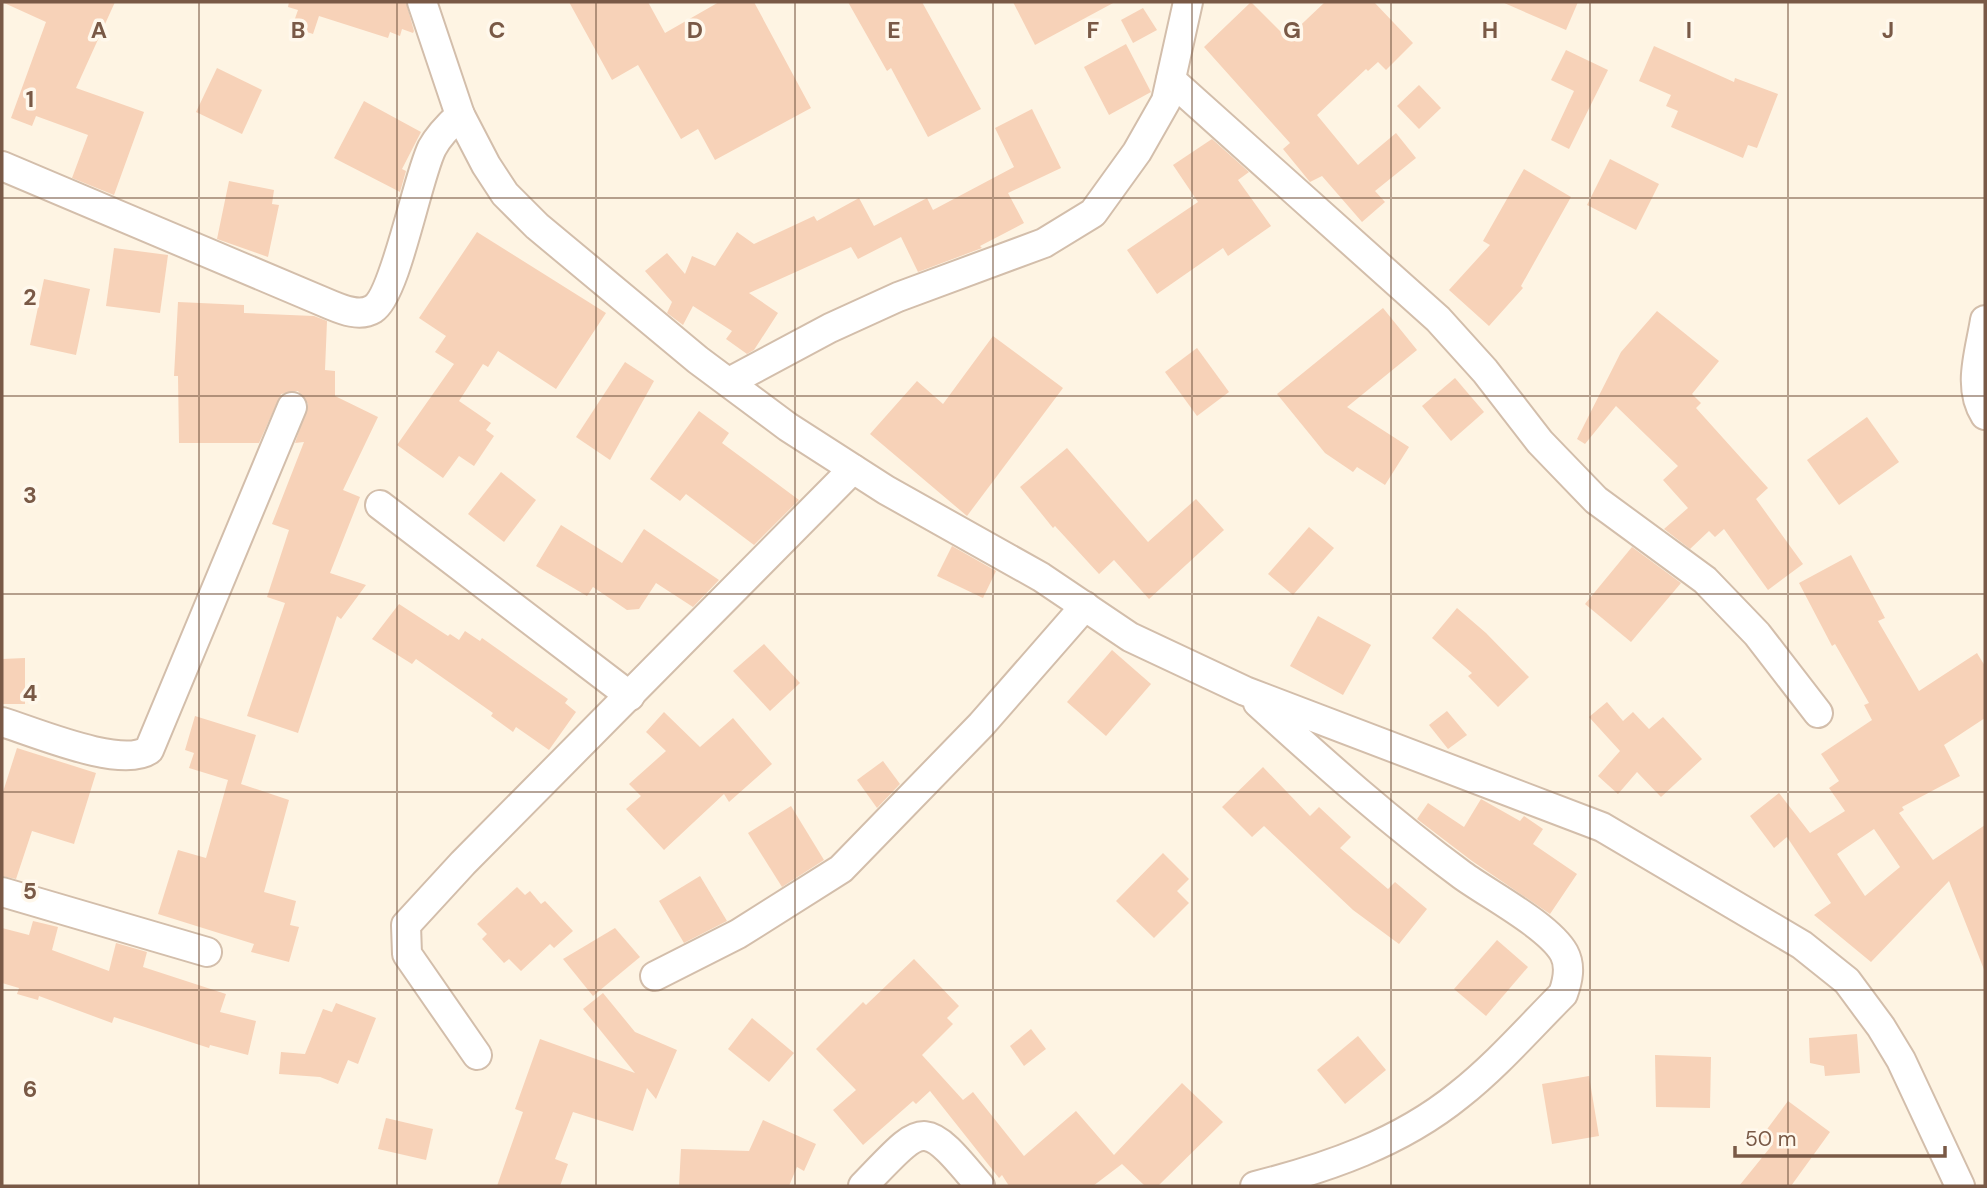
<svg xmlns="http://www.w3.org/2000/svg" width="1987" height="1188" viewBox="0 0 1987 1188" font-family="'DM Sans',sans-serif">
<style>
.building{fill:#f7d2b8;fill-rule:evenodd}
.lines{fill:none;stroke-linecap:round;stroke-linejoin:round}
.street-casing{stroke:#d3beab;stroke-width:32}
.street{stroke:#fff;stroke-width:28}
.grid{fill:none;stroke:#795946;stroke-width:2;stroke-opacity:0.55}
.grid-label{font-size:23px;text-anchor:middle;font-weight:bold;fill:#795946;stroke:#fff8ec;stroke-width:7;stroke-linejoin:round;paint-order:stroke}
</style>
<rect width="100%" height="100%" fill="#fef4e3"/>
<g class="building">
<polygon points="2,2 115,2 76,88 144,112 114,195 72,178 88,135 36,116 32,126 11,118 46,22"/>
<polygon points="289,2 406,2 414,31 413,33 402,29 400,36 390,32 388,38 319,16 313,34 292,27 298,10 288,7"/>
<polygon points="569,2 648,2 665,33 719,2 754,2 811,108 715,160 698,129 681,139 638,65 612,80"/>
<polygon points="848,2 922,2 981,109 928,137 891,68 887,71"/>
<polygon points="1013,2 1115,2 1035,45"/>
<polygon points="1251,2 1287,38 1325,2 1374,2 1413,43 1386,70 1378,62 1368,71 1366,69 1317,115 1358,165 1396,133 1416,158 1375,191 1385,202 1362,222 1322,176 1310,182 1283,149 1290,143 1204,47"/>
<polygon points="1502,2 1578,2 1566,30"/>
<polygon points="1143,8 1157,30 1133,43 1121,20"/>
<polygon points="1126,44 1151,92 1109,115 1084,67"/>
<polygon points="1654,46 1734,82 1735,78 1778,94 1757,148 1748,145 1743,158 1671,127 1678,111 1666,106 1671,95 1639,81"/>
<polygon points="1566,50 1608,70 1569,149 1551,140 1574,91 1551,80"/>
<polygon points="217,68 262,90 242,134 196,112"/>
<polygon points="1419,85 1441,108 1419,129 1397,106"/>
<polygon points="364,101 421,132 402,169 406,171 400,192 334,158"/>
<polygon points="1032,109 1061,168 1008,193 1024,223 980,246 982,248 918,272 901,237 858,259 851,247 749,293 778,313 754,350 747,354 726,339 732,331 693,306 683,325 667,313 672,302 645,271 667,253 685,274 692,256 715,266 737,232 754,244 814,216 817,221 859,198 874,226 927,198 933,210 1014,167 995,128"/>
<polygon points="1212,139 1249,172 1238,180 1271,226 1228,256 1223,248 1157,294 1127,250 1198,202 1173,165"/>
<polygon points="1610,159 1659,184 1636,230 1587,205"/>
<polygon points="1524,169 1571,197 1521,286 1523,288 1489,326 1449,290 1490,245 1483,241"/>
<polygon points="229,181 274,190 272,204 279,205 268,257 217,239"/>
<polygon points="477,232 606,313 556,389 498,351 488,367 483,364 459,401 491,423 486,430 494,436 474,466 459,456 443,478 397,445 454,364 435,352 446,336 419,318"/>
<polygon points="114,248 168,255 160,313 106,306"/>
<polygon points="44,279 90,289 76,355 30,345"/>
<polygon points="178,302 244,305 244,313 314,316 327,321 325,370 335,371 335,396 378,417 343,490 360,497 330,573 366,585 341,619 337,616 298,733 247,716 285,603 267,597 289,530 272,524 304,442 295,443 308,404 298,391 281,394 259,443 179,443 178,376 174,376"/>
<polygon points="1383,308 1417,350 1347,407 1409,447 1385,485 1357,467 1353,472 1325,453 1277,394"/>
<polygon points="1657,311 1719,361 1692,394 1701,403 1696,408 1768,488 1756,499 1803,564 1768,590 1724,529 1715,537 1709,531 1690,549 1664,529 1688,508 1663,480 1678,466 1616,406 1585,444 1577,439 1621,352"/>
<polygon points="993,336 1063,388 967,516 870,434 917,381 943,404"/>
<polygon points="1197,348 1229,392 1197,416 1165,372"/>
<polygon points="625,362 654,381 610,460 576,437"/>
<polygon points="1455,378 1484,412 1451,441 1422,406"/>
<polygon points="699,411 729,433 722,443 799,500 754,545 686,494 680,501 650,479"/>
<polygon points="1867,417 1899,462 1839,505 1807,460"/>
<polygon points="1067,448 1148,542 1196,499 1224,530 1149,599 1114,560 1099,574 1055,526 1053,528 1020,487"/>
<polygon points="501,472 536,500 504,542 468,514"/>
<polygon points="561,525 622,563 644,529 719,580 693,607 656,583 639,609 627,610 593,587 587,596 536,566"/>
<polygon points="1309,527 1334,548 1293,595 1268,574"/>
<polygon points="952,546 996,571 983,598 937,576"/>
<polygon points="1632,547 1681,583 1631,642 1585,604"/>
<path d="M1851,555L1885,618L1878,621L1919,691L1977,653L1985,666V718L1944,745L1960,776L1902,807L1904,810L1899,813L1933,860L1985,825V972L1949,881L1871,962L1814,915L1831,903L1787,837L1774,848L1750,816L1779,793L1810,833L1845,811L1829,788L1839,781L1821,754L1872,720L1864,705L1869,703L1835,644L1832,646L1799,583ZM1874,829L1900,867L1865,896L1837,854Z"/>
<polygon points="399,604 448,636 450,634 459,640 465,631 480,641 482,638 568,699 565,703 576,712 549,750 516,727 513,732 491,716 493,713 416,659 412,664 372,639"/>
<polygon points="1457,608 1486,633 1529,677 1498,707 1468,676 1472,673 1432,638"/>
<polygon points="1318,616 1371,645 1343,695 1290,666"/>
<polygon points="764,644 800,683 770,711 733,671"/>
<polygon points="1112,650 1151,684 1106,736 1067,702"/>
<polygon points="25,658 25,704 2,704 2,659"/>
<polygon points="1607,702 1623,721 1633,712 1649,729 1663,717 1702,759 1661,797 1637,772 1618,794 1598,776 1620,751 1589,717"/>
<polygon points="1447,711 1467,735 1448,749 1429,725"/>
<polygon points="664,712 700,747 733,718 772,764 729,802 724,794 664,850 626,809 641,796 629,784 666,751 646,732"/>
<polygon points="195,716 256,735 241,784 289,800 264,892 296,901 290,925 299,927 289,962 251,952 254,944 158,914 178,850 206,858 228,780 189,768 194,753 185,750"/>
<polygon points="17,748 96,773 74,844 32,831 16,879 2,876 2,795"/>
<polygon points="883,761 900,784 877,808 857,780"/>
<polygon points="1263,767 1310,816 1319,807 1351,837 1340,848 1388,889 1395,882 1427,909 1399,944 1353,910 1264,826 1252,837 1222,807"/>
<polygon points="1481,799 1520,821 1524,816 1543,829 1533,844 1577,874 1550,914 1472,861 1417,819 1428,803 1464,827"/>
<polygon points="791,806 824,860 782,887 748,833"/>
<polygon points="1163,853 1189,879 1177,891 1189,903 1154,938 1116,901"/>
<polygon points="700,876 727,921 684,943 659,901"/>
<polygon points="517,887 525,895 530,891 541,904 545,901 573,931 554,948 550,944 521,971 509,959 504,963 482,939 487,934 477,924"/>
<polygon points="33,921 58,927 52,950 109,971 116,943 147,952 143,967 226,994 220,1012 256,1021 248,1055 210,1045 209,1048 114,1017 112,1023 39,996 38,1000 17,994 19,988 2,983 2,928 29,935"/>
<polygon points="615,928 640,957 593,996 563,959"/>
<polygon points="1497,940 1528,967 1486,1016 1454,989"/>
<polygon points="914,959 959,1006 947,1018 953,1024 922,1055 963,1100 973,1092 1024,1156 1076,1111 1114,1155 1182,1083 1223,1122 1158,1186 1145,1186 1122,1164 1093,1186 1009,1186 1002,1175 999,1178 930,1091 916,1104 913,1101 863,1145 833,1110 856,1090 816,1049 863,1002 866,1005"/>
<polygon points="603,993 635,1032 677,1050 656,1099 647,1088 633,1131 573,1112 555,1159 568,1164 560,1186 497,1186 523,1112 515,1109 540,1039 635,1073 583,1009"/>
<polygon points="336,1003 376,1018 358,1064 348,1060 338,1084 320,1077 279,1074 281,1052 305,1054 323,1009 332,1012"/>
<polygon points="752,1018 794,1053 769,1082 728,1049"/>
<polygon points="1031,1029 1046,1049 1024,1066 1010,1046"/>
<polygon points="1857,1034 1860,1073 1825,1076 1824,1066 1810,1063 1809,1038"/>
<polygon points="1358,1036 1386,1070 1345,1104 1317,1070"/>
<polygon points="1655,1055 1711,1057 1710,1108 1656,1107"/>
<polygon points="1589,1076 1599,1136 1552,1144 1542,1084"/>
<polygon points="1788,1101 1830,1132 1791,1186 1739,1186 1773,1144 1762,1136"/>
<polygon points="386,1118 433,1129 426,1160 378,1149"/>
<polygon points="763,1120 816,1144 804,1171 797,1167 789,1186 679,1186 681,1149 749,1151"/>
</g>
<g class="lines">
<defs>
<g id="street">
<polyline points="422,2 460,115 486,165 505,194 537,226 698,360 788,427 886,490 1041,577 1130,637 1245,691 1602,827 1802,945 1847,981 1881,1027 1901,1060 1960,1186"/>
<polyline points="1171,80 1438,319 1485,371 1540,442 1596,500 1705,580 1757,634 1818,713"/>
<path d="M2,166L331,305C343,310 360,317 373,309C396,295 417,178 432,148C439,135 449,125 460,115"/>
<path d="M1985,320C1980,352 1967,387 1985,415"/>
<polyline points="729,382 830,328 898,297 1044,243 1093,213 1137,152 1166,101 1188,2"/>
<polyline points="380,505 630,696"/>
<path d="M2,722C35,732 121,769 149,750L292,407"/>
<polyline points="2,892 207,952"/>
<polyline points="655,976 738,934 841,869 981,725 1085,606"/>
<polyline points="477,1055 407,954 406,925 463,863 853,469"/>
<path d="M863,1186C924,1123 922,1116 980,1186"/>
<path d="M1255,1186C1327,1168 1400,1143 1459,1095C1497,1065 1529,1028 1563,994C1568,980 1571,966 1564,953C1549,926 1488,894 1462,875C1390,822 1324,763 1258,703"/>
</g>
</defs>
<use href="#street" class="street-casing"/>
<use href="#street" class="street"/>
</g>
<path class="grid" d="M199,2V1186M397,2V1186M596,2V1186M795,2V1186M993,2V1186M1192,2V1186M1391,2V1186M1590,2V1186M1788,2V1186M2,198H1985M2,396H1985M2,594H1985M2,792H1985M2,990H1985"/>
<g class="grid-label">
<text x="99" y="38">A</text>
<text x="298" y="38">B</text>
<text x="497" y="38">C</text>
<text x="695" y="38">D</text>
<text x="894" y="38">E</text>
<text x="1093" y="38">F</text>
<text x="1292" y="38">G</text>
<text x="1490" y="38">H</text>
<text x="1689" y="38">I</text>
<text x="1888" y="38">J</text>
<text x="30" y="107">1</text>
<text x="30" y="305">2</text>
<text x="30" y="503">3</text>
<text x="30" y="701">4</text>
<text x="30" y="899">5</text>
<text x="30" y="1097">6</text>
</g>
<rect width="1987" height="1188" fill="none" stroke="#795946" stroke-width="7"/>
<path d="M1735 1146v10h210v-10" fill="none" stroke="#795946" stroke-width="3.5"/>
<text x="1745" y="1146" font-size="21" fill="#795946" stroke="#fff8ec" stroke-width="5" paint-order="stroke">50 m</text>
</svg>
